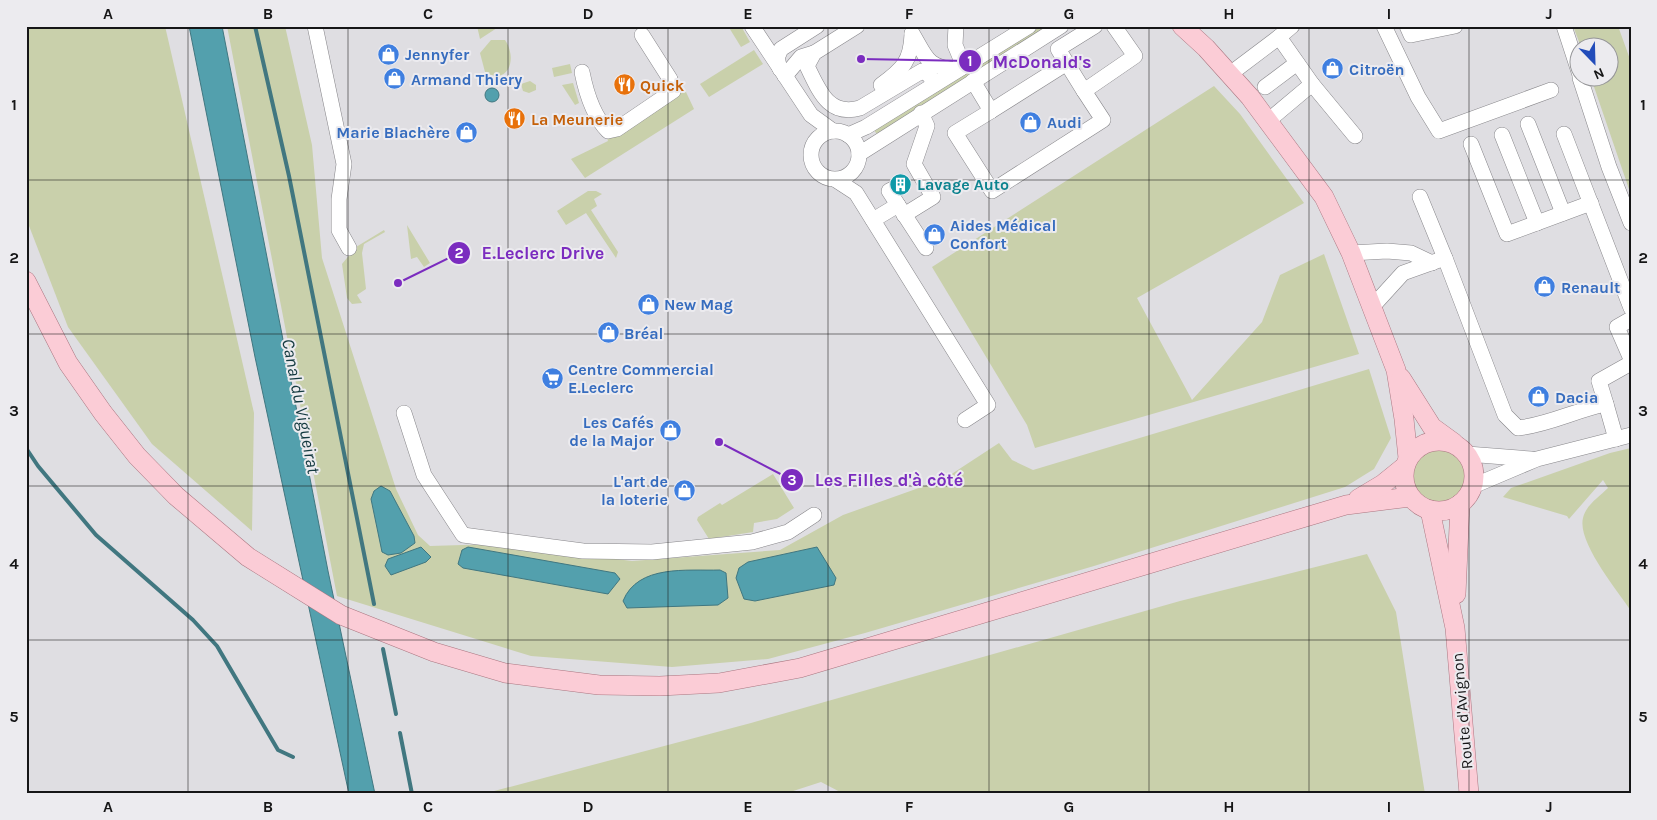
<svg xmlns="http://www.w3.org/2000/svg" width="1657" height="820" viewBox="0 0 1657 820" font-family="Karla,sans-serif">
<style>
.green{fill:#c9d0ab}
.water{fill:#53a0ad;stroke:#417780}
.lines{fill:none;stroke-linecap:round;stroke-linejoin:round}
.stream{stroke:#417780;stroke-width:4}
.minor-tunnel{stroke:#c1c0c4;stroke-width:15;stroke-dasharray:15 8;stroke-linecap:butt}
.minor-casing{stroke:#88878b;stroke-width:16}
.major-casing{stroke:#aa7681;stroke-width:20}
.minor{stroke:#fff;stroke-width:15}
.major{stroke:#fbccd6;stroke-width:19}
.grid{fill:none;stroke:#161617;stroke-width:1;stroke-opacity:0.55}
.labels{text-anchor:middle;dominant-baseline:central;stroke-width:4;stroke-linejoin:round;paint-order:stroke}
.shop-label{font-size:16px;font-weight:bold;fill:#366cbe;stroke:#ecebef;text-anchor:start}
.food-label{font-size:16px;font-weight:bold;fill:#c56008;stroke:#ecebef;text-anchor:start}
.culture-label{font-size:16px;font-weight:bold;fill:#0d838f;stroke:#ecebef;text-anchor:start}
.street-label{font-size:16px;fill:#161617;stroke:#ecebef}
.water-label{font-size:18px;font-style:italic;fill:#13393f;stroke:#ecebef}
.leader{fill:none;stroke:#7b2cbf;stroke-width:2}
.callout-dot{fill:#7b2cbf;stroke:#ecebef;stroke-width:2}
.mark-label{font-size:15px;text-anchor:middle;font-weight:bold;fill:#fff}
.callout-label{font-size:18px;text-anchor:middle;font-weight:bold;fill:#7b2cbf;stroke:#ecebef;stroke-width:4;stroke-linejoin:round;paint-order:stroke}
.neatline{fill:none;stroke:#161617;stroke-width:2}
.grid-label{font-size:16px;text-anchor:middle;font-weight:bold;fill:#161617}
</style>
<rect width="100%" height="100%" fill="#dfdee2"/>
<g class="green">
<polygon points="26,26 165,26 254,413 252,531 152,444 68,327 26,218"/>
<polygon points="227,26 285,26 312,145 322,258 396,489 418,535 430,546 496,544 632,561 780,550 843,515 944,479 999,443 1012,460 1033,470 1369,369 1391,438 1374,469 1345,487 1094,566 865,633 768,659 672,667 531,656 337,596"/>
<polygon points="477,26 481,29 500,26 480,39"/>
<polygon points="728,26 741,26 750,42 741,47"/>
<polygon points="1035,26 1050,26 877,134 872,128"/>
<polygon points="1573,26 1618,26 1631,62 1631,195 1591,78 1610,78 1610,48 1581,47"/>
<polygon points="649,35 686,92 694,109 585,178 571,159 608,141 607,138 675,94"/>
<path d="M491,40H505C518,59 508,86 485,72L480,53Z"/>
<polygon points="754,50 763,64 709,97 700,84"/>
<polygon points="570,64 572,73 554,77 552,68"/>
<polygon points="530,81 536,85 536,90 529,93 523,91 521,84"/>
<polygon points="573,83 579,103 575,105 562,85"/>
<polygon points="1214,86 1240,114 1304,203 1137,298 1192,400 1262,322 1280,275 1324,254 1359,354 1035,448 1027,425 932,267"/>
<polygon points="588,191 596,191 602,194 594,199 597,206 591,210 618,252 616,258 586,213 566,225 557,211"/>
<polygon points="407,225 430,263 424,267 417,257 411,259"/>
<polygon points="384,230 385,232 364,244 362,253 366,289 357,295 362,303 352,304 347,298 342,264 356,247"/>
<path d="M1631,448V611C1617,590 1577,542 1583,518C1586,505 1599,497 1608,488L1603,480L1569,519L1567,516L1503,497L1511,488L1610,453Z"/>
<circle cx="1439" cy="476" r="26"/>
<polygon points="773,474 794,508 777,519 754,523 753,532 709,539 697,520 698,517 720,503 722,505"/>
<polygon points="1367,554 1396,612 1425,794 844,794 821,782 784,794 483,794 751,723 1180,601"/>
</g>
<g class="water">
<polygon points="189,26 222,26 328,571 375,794 349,794 255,357"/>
<circle cx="492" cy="95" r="7"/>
<polygon points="381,486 390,491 414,536 415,543 401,553 388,555 382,552 371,499 374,491"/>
<polygon points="421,547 431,557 426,562 391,575 385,566 388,559"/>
<polygon points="468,547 615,573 620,579 608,594 463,568 458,564 462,550"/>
<polygon points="817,547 836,578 834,585 755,601 744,599 736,578 739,568 748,562"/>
<path d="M720,570L726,573L728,598L718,605L627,608L623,601C638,564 687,571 720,570Z"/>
</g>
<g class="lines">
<g class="stream">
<polyline points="255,26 289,176 374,604"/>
<polyline points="26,448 38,466 96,535 193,620 217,646 278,750 293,757"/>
<polyline points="383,649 396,714"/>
<polyline points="400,733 412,794"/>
</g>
<polyline class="minor-tunnel" points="895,188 907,179"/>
<defs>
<g id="minor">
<polyline points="315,26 344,164 339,199 339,230 349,248"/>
<polyline points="752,26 811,115 833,131"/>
<path d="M857,26L814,53L807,66C819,90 828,117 860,108L922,71L929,75L935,84"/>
<polyline points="956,26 955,45 960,57 961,68"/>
<polyline points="1095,26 1058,49 1084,91 1135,56 1114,26"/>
<polyline points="1384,26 1418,97 1439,131 1551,90"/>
<polyline points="1407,26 1411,35 1455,26"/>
<polyline points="1564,26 1580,75"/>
<path d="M912,33C927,58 926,67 957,70"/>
<polyline points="1279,37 1292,26"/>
<polyline points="780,69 777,58 781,49 817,26"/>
<path d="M582,72C586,92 593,116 608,131L617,129L673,91L670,79L642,35"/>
<polyline points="1230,74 1279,37 1312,84 1268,121"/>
<polyline points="785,76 801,57 814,53"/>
<polyline points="1580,78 1609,167 1631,223"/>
<polyline points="973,81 991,111 1067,63"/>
<polyline points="1312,84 1355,136"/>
<path d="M881,85C903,69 911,61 912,34"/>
<polyline points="1265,87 1297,63"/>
<polyline points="991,111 955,133 992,191 1103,120 1084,91"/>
<polyline points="1528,124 1563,213"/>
<circle cx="835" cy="155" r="24"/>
<polyline points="1564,134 1631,308"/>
<polyline points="848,135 866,127 1029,26"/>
<polyline points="1502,135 1537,223"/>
<polyline points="1471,144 1507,234 1591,203"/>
<polyline points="859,154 1061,26"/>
<polyline points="836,180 856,193 988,405 965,420"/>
<polyline points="895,188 889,191 898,205"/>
<polyline points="1420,197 1445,258"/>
<polyline points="904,215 933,197 914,164 927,126 921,113"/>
<polyline points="873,220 898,205 926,248"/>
<polyline points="1351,253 1387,251 1411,253 1432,263"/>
<path d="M1372,307L1403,273L1445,258L1505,415L1518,428C1548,425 1576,410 1606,404L1616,439"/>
<polyline points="1631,319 1617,327 1631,359"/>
<polyline points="1606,404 1599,381 1631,363"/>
<polyline points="404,413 424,475 463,535 583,551 652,552 752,542 788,532 814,515"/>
<polyline points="1467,454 1531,459"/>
<polyline points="1473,486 1537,459 1631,435"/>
</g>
<g id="major">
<polyline points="1182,26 1206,48 1250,97 1324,197 1351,253 1396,370 1404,419 1408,458"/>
<polyline points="26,281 68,363 103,413 137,456 176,496 248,557 341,615 434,652 505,673 599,685 660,686 719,683 800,668 1346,505 1410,497"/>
<polyline points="1401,378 1432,427 1454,443"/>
<circle cx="1439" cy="476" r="35"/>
<polyline points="1358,499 1383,484 1404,467"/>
<polyline points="1430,510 1455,628 1469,794"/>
<polyline points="1456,594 1460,504"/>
</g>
</defs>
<use href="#minor" class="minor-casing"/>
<use href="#major" class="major-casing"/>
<use href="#minor" class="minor"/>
<use href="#major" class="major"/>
</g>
<path class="grid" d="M188,26V794M348,26V794M508,26V794M668,26V794M828,26V794M989,26V794M1149,26V794M1309,26V794M1469,26V794M26,180H1631M26,334H1631M26,486H1631M26,640H1631"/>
<defs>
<symbol id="shop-disc" viewBox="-11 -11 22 22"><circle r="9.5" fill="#3f7fe0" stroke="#ecebef"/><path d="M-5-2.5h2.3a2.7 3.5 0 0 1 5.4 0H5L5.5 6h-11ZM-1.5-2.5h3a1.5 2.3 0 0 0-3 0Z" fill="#fff"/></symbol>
<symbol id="restaurant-disc" viewBox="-11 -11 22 22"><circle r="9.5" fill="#e8710a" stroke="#ecebef"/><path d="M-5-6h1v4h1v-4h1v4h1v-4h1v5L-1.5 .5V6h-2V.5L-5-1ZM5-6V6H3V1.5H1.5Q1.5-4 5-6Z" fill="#fff"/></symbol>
<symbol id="building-disc" viewBox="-11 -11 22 22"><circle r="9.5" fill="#0f9aa8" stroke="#ecebef"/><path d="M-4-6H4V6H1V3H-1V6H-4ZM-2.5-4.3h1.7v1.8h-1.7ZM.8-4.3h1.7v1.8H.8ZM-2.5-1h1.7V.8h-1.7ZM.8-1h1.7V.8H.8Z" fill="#fff"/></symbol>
<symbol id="supermarket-disc" viewBox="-11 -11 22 22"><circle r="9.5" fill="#3f7fe0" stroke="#ecebef"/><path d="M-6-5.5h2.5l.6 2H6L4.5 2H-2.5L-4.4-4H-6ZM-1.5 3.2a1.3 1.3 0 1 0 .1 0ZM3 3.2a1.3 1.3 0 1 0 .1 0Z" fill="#fff"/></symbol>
</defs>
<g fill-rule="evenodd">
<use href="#shop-disc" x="376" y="42" width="25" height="25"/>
<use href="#shop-disc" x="1320" y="56" width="25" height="25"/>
<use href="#shop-disc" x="382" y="66" width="25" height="25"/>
<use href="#restaurant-disc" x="612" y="72" width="25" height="25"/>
<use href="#restaurant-disc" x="502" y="106" width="25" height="25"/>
<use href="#shop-disc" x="1018" y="110" width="25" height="25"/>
<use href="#shop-disc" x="454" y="120" width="25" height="25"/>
<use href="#building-disc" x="888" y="172" width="25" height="25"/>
<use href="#shop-disc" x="922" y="222" width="25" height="25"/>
<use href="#shop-disc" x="1532" y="274" width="25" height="25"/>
<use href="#shop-disc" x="636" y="292" width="25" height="25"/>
<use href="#shop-disc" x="596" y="320" width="25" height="25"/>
<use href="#supermarket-disc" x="540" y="366" width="25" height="25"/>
<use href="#shop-disc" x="1526" y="384" width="25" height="25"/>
<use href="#shop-disc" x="658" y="418" width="25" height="25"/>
<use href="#shop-disc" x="672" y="478" width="25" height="25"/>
</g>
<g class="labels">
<g class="shop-label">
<text x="405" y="54">Jennyfer</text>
<text x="1349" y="69">Citroën</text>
<text x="411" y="79">Armand Thiery</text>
<text x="1047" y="122">Audi</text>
<text x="450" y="132" text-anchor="end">Marie Blachère</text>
<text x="950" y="225">Aides Médical<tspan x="950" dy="18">Confort</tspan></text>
<text x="1561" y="287">Renault</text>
<text x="664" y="304">New Mag</text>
<text x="624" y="333">Bréal</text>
<text x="568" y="369">Centre Commercial<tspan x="568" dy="18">E.Leclerc</tspan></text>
<text x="1555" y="397">Dacia</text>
<text x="654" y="422" text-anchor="end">Les Cafés<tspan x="654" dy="18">de la Major</tspan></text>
<text x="668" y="481" text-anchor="end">L'art de<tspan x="668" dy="18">la loterie</tspan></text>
</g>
<g class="food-label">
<text x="640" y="85">Quick</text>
<text x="531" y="119">La Meunerie</text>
</g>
<g class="culture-label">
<text x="917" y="184">Lavage Auto</text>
</g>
<g class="street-label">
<text transform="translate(1462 711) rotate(-95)">Route d'Avignon</text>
</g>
<g class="water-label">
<text transform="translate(301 406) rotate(79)">Canal du Vigueirat</text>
</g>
</g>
<path class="leader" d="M861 59L970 61M398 283L459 253M719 442L792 480"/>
<g class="callout-dot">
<circle cx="861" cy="59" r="5"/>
<circle cx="398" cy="283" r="5"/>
<circle cx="719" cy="442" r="5"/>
<circle cx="970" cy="61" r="12"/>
<circle cx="459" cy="253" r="12"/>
<circle cx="792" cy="480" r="12"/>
</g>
<g class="mark-label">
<text x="970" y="66">1</text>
<text x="459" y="258">2</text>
<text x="792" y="485">3</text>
</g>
<g class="callout-label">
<text x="1042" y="68">McDonald's</text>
<text x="543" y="259">E.Leclerc Drive</text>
<text x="889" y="486">Les Filles d'à côté</text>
</g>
<rect width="1657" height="820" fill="none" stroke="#ecebef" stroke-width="55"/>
<g transform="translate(1594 62) rotate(157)"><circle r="24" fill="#ecebef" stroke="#969699"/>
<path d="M0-4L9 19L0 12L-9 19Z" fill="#224cba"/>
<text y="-8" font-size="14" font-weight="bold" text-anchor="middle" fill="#161617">N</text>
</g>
<rect x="28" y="28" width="1602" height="764" class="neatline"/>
<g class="grid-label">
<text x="108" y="19">A</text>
<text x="268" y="19">B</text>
<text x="428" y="19">C</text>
<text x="588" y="19">D</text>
<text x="748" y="19">E</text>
<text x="909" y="19">F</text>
<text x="1069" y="19">G</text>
<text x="1229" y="19">H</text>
<text x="1389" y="19">I</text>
<text x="1549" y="19">J</text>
<text x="14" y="110">1</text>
<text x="1643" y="110">1</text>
<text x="14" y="263">2</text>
<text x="1643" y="263">2</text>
<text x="14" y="416">3</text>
<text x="1643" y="416">3</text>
<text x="14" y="569">4</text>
<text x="1643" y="569">4</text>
<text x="14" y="722">5</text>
<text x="1643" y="722">5</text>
<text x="108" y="812">A</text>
<text x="268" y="812">B</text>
<text x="428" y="812">C</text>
<text x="588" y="812">D</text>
<text x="748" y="812">E</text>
<text x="909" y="812">F</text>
<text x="1069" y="812">G</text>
<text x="1229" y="812">H</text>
<text x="1389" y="812">I</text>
<text x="1549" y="812">J</text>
</g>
</svg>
